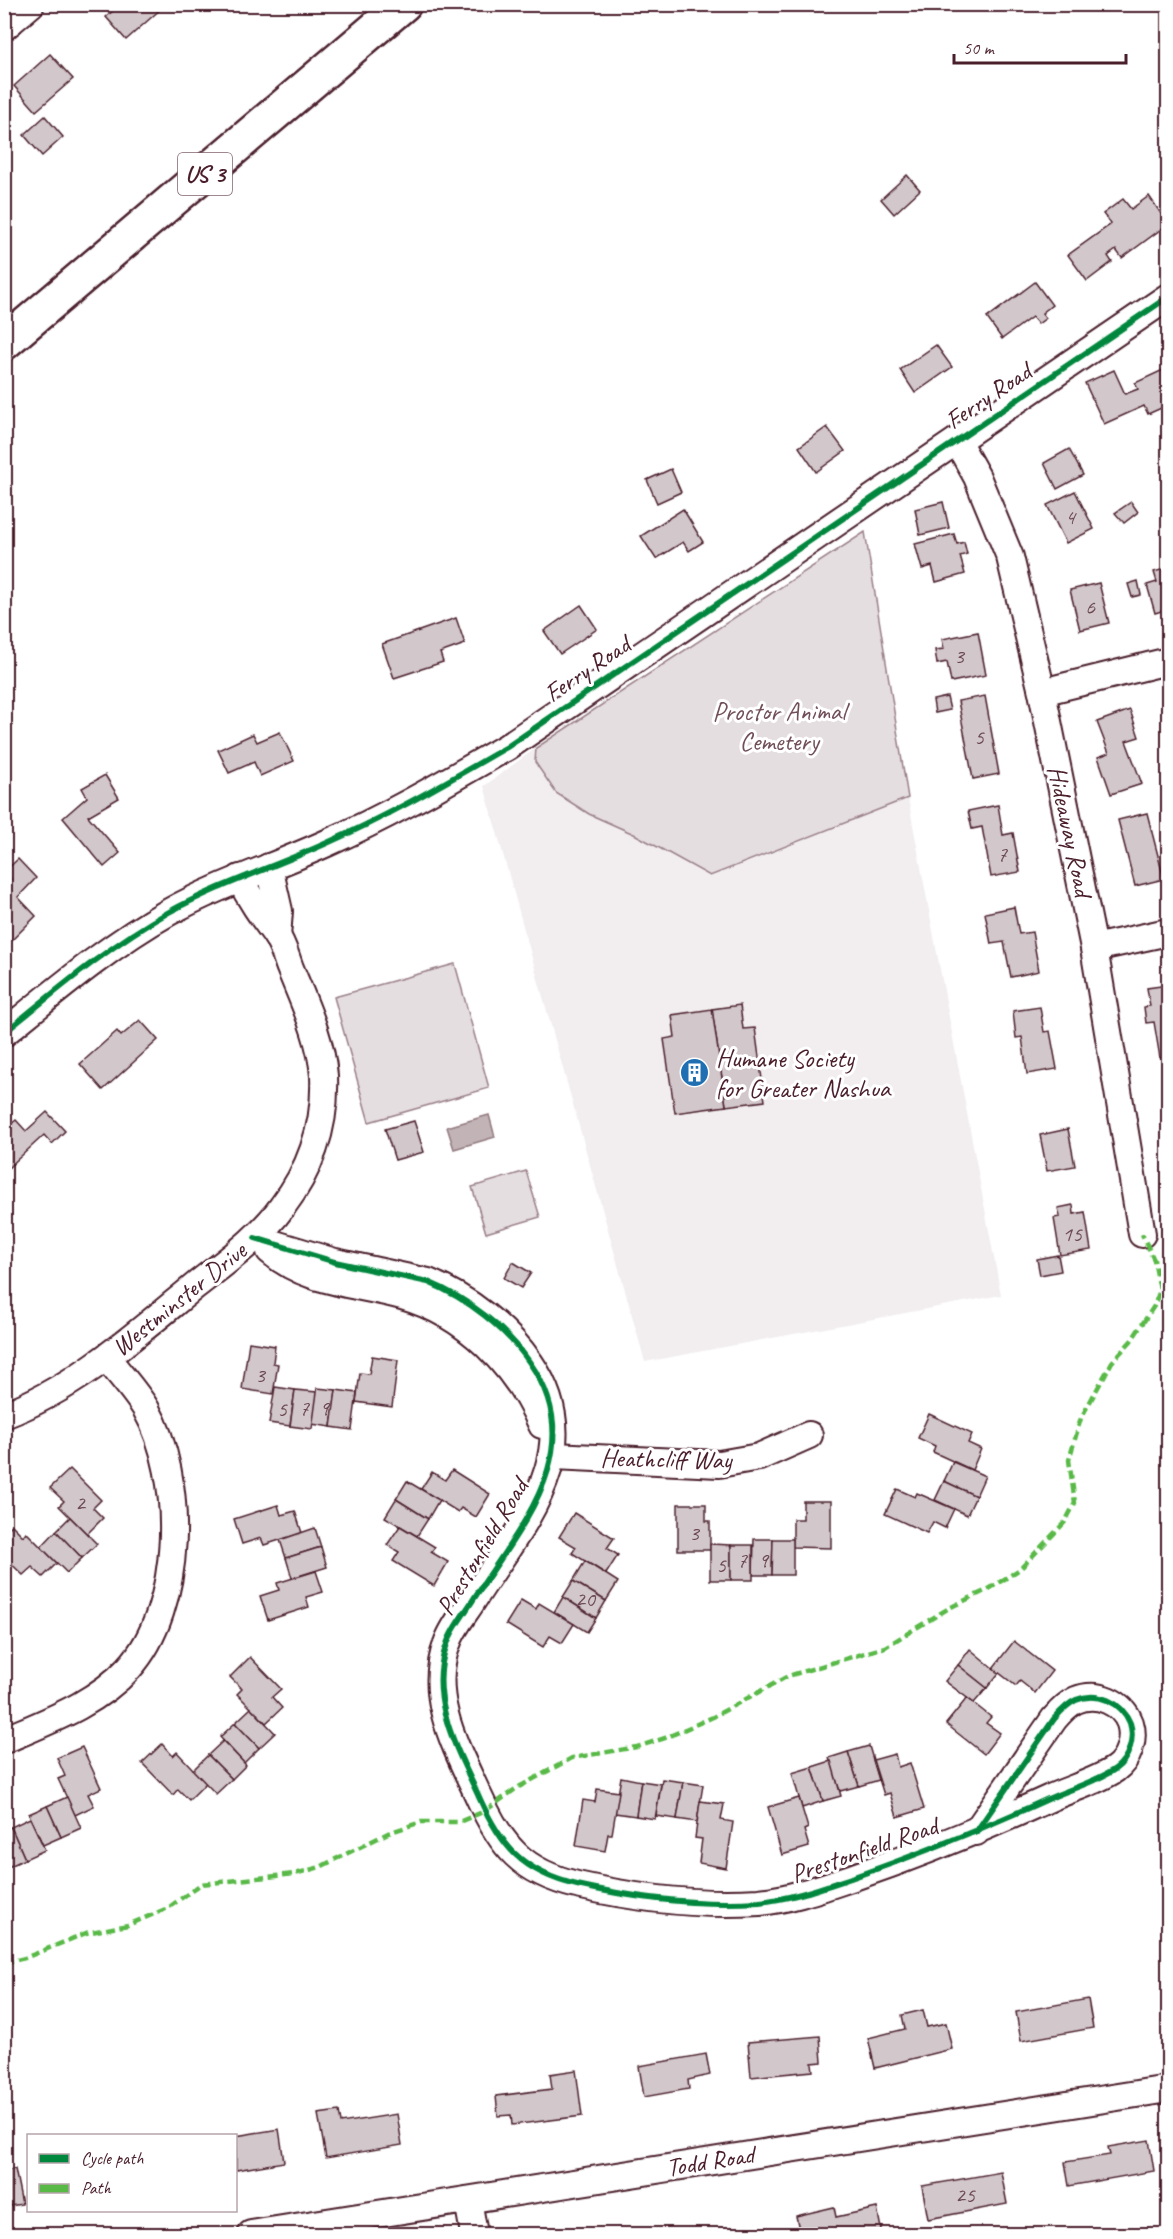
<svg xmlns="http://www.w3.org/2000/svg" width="1173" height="2239" viewBox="0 0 1173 2239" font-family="Caveat,sans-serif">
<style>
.built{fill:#f2eeef}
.green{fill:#e5dee0;stroke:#987e86;stroke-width:1.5}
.water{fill:#c1b3b6;stroke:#91787e;stroke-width:1.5}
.building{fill:#d2c7cb;stroke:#4a1f2b;stroke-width:1.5}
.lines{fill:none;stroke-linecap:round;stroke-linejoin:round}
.street-casing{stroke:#4a1f2b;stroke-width:30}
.primary-casing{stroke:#4a1f2b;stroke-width:38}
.street{stroke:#fff;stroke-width:26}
.primary{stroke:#fff;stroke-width:33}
.quiet{stroke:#58b947;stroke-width:4.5;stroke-dasharray:9 4.5;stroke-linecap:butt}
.cycleway-casing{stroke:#fff;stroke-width:10}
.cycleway{stroke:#00873e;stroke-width:6}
.labels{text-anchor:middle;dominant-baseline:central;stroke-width:6;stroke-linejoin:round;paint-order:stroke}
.number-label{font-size:22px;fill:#6c4953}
.shield{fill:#fff;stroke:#80626b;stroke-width:1.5}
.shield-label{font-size:24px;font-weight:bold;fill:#4a1f2b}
.street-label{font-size:26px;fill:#4a1f2b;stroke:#fff}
.park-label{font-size:26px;fill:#714f58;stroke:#fff}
.poi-label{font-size:26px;fill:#4a1f2b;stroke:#fff;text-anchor:start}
</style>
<rect width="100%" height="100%" fill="#fff"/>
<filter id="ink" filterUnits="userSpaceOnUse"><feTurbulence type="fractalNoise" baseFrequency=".0167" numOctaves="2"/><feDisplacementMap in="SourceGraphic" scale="12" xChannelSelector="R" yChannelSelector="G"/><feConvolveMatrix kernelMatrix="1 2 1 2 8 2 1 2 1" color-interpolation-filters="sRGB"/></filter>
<g filter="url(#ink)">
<polygon class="built" points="536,748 535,762 589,814 636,835 710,875 908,798 1001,1295 645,1362 484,786"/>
<g class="green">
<polygon points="865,532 908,798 710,876 636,835 589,814 556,793 535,762 536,748"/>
<polygon points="455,964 489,1088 369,1122 334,997"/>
<polygon points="526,1171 540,1217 486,1233 472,1187"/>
</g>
<polygon class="water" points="489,1115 495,1137 454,1149 447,1127"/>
<g class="building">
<polygon points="121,4 159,4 162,8 126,40 106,17"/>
<polygon points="50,54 73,79 36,111 14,86"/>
<polygon points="45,116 63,137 42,156 24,135"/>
<polygon points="907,175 920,190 894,214 881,199"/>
<polygon points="1149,196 1168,224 1122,258 1116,250 1108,256 1112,262 1087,281 1068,255 1111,224 1103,214 1123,199 1131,209"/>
<polygon points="1035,282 1052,305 1042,313 1046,318 1038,324 1032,317 1002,339 987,318"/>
<polygon points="936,345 952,367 915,393 900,370"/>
<polygon points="1114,370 1125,394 1138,389 1135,383 1163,370 1168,383 1168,405 1148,414 1144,406 1104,424 1085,383"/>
<polygon points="827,427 845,451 816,472 799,447"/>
<polygon points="1069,449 1083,475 1057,489 1044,463"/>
<polygon points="671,469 681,492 657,503 647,480"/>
<polygon points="1075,491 1094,529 1066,543 1047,505"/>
<polygon points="943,502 949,528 920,535 915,509"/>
<polygon points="1131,502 1138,512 1124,523 1115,513"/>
<polygon points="683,509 703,542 689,551 683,542 656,559 641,536"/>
<polygon points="954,534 957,544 964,542 967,554 960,556 965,574 936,582 932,566 922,569 915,544"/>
<polygon points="1168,568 1168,609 1155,613 1147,585 1157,582 1154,572"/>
<polygon points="1138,581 1141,595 1132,597 1128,584"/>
<polygon points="1099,583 1109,623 1080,630 1070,590"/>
<polygon points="581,605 597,629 560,654 544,631"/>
<polygon points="456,618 465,644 440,653 443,662 394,678 382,644"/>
<polygon points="978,632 986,675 951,682 947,662 937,664 935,650 944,649 942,639"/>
<polygon points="985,696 999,774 973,779 958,701"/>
<polygon points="947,697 950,710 935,713 933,700"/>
<polygon points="1130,710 1139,737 1126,741 1142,784 1111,794 1098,757 1109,753 1097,722"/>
<polygon points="280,732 294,761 260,776 254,762 229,773 218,750 253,734 257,742"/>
<polygon points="105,775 119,798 88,816 120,853 104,867 63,818 87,797 82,788"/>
<polygon points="998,805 1003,835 1013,833 1020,872 991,877 982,827 972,829 968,811"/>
<polygon points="1147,813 1164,879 1135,886 1118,820"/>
<polygon points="18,859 36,878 18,897 36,916 10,942 4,937 4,885 11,879 4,872"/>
<polygon points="1014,907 1019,934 1032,932 1039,971 1011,977 1004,942 991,944 985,913"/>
<polygon points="1168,985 1168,1057 1160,1058 1154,1022 1146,1023 1144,1007 1150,1006 1147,988"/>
<polygon points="740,1005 743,1029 755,1028 765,1101 726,1106 712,1009"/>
<polygon points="1040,1007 1044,1032 1050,1031 1057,1069 1027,1074 1022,1037 1016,1038 1013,1011"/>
<polygon points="712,1009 726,1106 675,1113 664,1039 675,1037 672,1015"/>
<polygon points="140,1020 158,1040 103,1090 80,1064 117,1031 121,1036"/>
<polygon points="47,1112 65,1131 52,1144 44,1135 7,1169 4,1166 4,1130 16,1120 26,1131"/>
<polygon points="414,1121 424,1152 395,1160 385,1129"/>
<polygon points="1068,1129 1075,1166 1047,1171 1040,1135"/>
<polygon points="1073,1205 1074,1214 1085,1212 1091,1250 1060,1255 1054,1218 1060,1217 1058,1208"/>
<polygon points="1058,1255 1061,1271 1040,1275 1037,1259"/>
<polygon points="513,1262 531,1273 521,1288 504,1278"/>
<polygon points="249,1342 275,1346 273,1363 278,1364 273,1394 242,1389"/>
<polygon points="372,1356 398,1360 392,1407 356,1402 360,1373 369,1374"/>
<polygon points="275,1387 295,1390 290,1426 269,1423"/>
<polygon points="317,1388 336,1390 331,1427 312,1424"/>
<polygon points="295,1390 317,1392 312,1429 290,1426"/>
<polygon points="336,1390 357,1393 352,1430 331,1427"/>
<polygon points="929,1414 972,1434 968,1443 981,1449 972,1470 933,1452 935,1446 918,1438"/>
<polygon points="953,1462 985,1476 976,1496 944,1481"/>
<polygon points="70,1469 101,1500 93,1508 103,1518 87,1534 59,1506 64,1501 50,1488"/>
<polygon points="452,1470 490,1494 476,1517 461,1508 458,1512 421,1489 432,1472 445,1480"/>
<polygon points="407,1481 439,1500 428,1519 396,1499"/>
<polygon points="944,1481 976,1496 967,1515 935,1500"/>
<polygon points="897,1489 915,1497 917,1493 954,1509 945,1528 933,1522 927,1533 885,1514"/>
<polygon points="396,1499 428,1519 417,1536 385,1517"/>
<polygon points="803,1501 831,1501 831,1548 793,1547 793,1519 803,1519"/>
<polygon points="678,1504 706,1504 706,1521 710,1521 710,1550 678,1550"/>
<polygon points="278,1505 281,1515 295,1511 302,1533 264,1545 261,1538 242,1544 234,1519"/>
<polygon points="574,1513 614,1538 607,1548 618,1555 606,1574 572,1553 576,1547 559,1537"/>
<polygon points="70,1517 97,1544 82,1558 56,1531"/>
<polygon points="12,1525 23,1536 26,1532 57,1563 43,1577 32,1567 23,1575 4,1557 4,1532"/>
<polygon points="400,1526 435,1547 431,1552 448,1562 434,1586 393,1561 399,1552 387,1545"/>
<polygon points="315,1528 321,1547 286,1558 280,1540"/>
<polygon points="56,1531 82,1558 67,1573 41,1547"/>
<polygon points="754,1539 773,1539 772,1575 753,1575"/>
<polygon points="773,1539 793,1539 793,1575 772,1575"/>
<polygon points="710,1544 731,1545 731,1580 710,1580"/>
<rect x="731" y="1545" width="22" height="35"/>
<polygon points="321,1547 327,1567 292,1578 286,1558"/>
<polygon points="585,1561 618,1582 606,1601 573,1581"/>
<polygon points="316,1571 323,1592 306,1597 309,1607 268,1620 260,1596 279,1590 277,1583"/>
<polygon points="573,1581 606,1601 596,1618 563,1597"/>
<polygon points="563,1597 596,1618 587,1632 554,1612"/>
<polygon points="521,1600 536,1609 539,1603 574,1624 562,1643 550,1636 543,1647 506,1624"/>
<polygon points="1014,1641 1052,1671 1035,1693 1020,1681 1016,1686 993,1668"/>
<polygon points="970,1649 999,1673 987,1688 958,1665"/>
<polygon points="250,1657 281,1689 272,1697 282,1708 266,1723 237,1694 242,1689 230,1677"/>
<polygon points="958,1665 987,1688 974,1703 945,1681"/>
<polygon points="967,1698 991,1717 986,1723 1000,1733 984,1754 946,1724"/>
<polygon points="251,1708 275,1733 259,1748 235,1723"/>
<polygon points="235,1723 259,1748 244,1763 220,1737"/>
<polygon points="223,1741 246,1765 232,1779 208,1755"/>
<polygon points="162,1744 173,1756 177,1752 206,1783 189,1800 178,1789 173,1795 142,1763"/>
<polygon points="869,1746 879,1780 859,1786 848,1752"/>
<polygon points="82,1747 101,1788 88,1794 94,1806 75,1815 58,1779 65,1776 57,1758"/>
<polygon points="848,1752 859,1786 840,1791 829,1758"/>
<polygon points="895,1754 898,1767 910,1763 924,1809 897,1817 890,1793 884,1795 873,1760"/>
<polygon points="208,1755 232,1779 216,1794 193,1770"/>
<polygon points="831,1761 841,1796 823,1801 812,1767"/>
<polygon points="812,1767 823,1801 802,1808 792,1773"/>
<polygon points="621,1777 641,1781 636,1816 615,1813"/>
<polygon points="662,1779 683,1782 677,1819 656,1816"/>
<polygon points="641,1781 661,1784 655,1819 636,1816"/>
<polygon points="683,1782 703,1785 697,1822 677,1819"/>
<polygon points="597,1789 619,1792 612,1834 608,1834 605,1851 576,1846 583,1800 595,1802"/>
<polygon points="67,1797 81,1828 61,1837 47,1806"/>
<polygon points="799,1798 808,1828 804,1830 809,1847 782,1855 768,1807"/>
<polygon points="700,1801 724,1804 721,1820 733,1822 726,1868 699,1863 702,1839 695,1838"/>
<polygon points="47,1806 61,1837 43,1845 29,1814"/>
<polygon points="30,1818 45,1850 25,1859 11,1827"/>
<polygon points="11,1827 25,1859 6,1868 4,1830"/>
<polygon points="1088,1999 1093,2028 1021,2041 1016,2012"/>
<polygon points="923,2010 927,2027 946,2023 952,2049 875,2068 868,2038 905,2029 902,2015"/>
<polygon points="820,2036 822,2062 812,2063 813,2071 751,2077 748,2042"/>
<polygon points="706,2054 710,2075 688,2080 689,2089 644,2097 639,2066"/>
<polygon points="576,2070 582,2116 512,2125 511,2115 498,2116 496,2096 552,2089 550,2074"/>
<polygon points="339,2111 341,2123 397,2114 402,2145 326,2158 318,2114"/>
<polygon points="279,2129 284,2162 236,2170 236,2136"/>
<polygon points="1149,2140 1154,2171 1069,2186 1065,2162 1110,2155 1108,2147"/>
<polygon points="15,2169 22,2204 4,2207 4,2171"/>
<polygon points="1001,2172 1007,2204 928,2219 922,2186"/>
<polygon points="834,2207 836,2217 877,2208 882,2234 800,2234 796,2216"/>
<polygon points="725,2228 726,2232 753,2229 753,2234 680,2234"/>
</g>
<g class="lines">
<defs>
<g id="street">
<polyline points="4,27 31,4"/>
<polyline points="957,441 977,477 1010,557 1042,692 1094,948 1142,1234"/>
<polyline points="1042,692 1168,661"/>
<polyline points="269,867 279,911 277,937"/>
<polyline points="1094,948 1168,932"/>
<path d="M4,1033C57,990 110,945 169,912C220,884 274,867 327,843C389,816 448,781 507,747L1168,297"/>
<path d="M255,1238L335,1262L428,1282C467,1298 506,1328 530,1363C591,1451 520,1526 473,1600C465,1613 452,1628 447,1644C427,1697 457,1749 479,1797C501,1846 522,1872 577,1885C635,1898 699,1906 759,1902C791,1899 821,1888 851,1878C918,1855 984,1828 1048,1799C1069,1789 1096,1782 1115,1769C1129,1759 1135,1739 1130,1723C1122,1702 1097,1691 1076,1700C1067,1704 1060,1712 1054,1719L976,1832"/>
<path d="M270,1251C308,1284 356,1283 402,1296C466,1314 516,1365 542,1425"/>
<path d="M4,1415C78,1387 135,1335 195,1286C225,1262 259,1239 282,1207C311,1169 326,1124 324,1076C321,1038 304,1003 290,968C286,958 283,944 276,935C262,916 250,900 240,878"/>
<polyline points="554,1456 719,1464 759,1457 809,1435"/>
<path d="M4,1740C48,1721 96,1704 129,1668C184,1608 185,1477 146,1409C135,1391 120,1375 107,1358"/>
<polyline points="468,2200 474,2234"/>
<polyline points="251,2234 1168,2089"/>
</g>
<polyline id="primary" points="4,343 404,4"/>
</defs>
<use href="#street" class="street-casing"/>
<use href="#primary" class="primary-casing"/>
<use href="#street" class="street"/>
<use href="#primary" class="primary"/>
<polyline class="quiet" points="4,1963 25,1958 86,1933 128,1925 168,1908 201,1884 295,1874 320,1867 388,1833 421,1822 459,1822 485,1811 517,1788 572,1758 637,1747 665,1738 713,1717 788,1676 885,1647 949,1608 989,1589 1020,1569 1065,1522 1075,1503 1069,1460 1081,1418 1112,1362 1131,1341 1154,1306 1160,1290 1154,1260 1142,1234"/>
<defs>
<g id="cycleway">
<path d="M4,1033C57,990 110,945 169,912C220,884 274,867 327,843C389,816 448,781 507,747L1168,297"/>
<path d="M255,1238L335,1262L428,1282C467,1298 506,1328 530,1363C591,1451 520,1526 473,1600C465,1613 452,1628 447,1644C427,1697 457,1749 479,1797C501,1846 522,1872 577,1885C635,1898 699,1906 759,1902C791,1899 821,1888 851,1878C918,1855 984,1828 1048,1799C1069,1789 1096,1782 1115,1769C1129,1759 1135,1739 1130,1723C1122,1702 1097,1691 1076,1700C1067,1704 1060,1712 1054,1719L976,1832"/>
</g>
</defs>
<use href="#cycleway" class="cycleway-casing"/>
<use href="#cycleway" class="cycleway"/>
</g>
</g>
<defs>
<symbol id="building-disc" viewBox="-11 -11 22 22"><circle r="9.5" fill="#1f6fb2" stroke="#fff"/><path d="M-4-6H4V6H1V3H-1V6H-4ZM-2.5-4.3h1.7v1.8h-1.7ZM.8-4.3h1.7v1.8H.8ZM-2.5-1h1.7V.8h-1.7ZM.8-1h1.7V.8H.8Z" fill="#fff"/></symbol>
</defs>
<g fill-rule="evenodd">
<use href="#building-disc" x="678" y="1056" width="33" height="33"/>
</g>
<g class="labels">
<g class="number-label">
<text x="1070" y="517">4</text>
<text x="1090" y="607">6</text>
<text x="959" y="656">3</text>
<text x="979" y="737">5</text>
<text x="1002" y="854">7</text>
<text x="1072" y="1234">15</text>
<text x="260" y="1375">3</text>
<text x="304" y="1408">7</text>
<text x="324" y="1408">9</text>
<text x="282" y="1409">5</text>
<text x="80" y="1503">2</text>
<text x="694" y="1533">3</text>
<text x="742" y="1560">7</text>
<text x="763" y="1560">9</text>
<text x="721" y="1565">5</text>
<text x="585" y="1599">20</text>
<text x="965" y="2195">25</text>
</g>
<rect class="shield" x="178" y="153" width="54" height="42" rx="4.5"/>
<g class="shield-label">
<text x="205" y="174">US 3</text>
</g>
<g class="street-label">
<text transform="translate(988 396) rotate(-34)">Ferry Road</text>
<text transform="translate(587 669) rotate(-34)">Ferry Road</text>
<text transform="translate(1070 831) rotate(78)">Hideaway Road</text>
<text transform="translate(179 1299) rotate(-39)">Westminster Drive</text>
<text transform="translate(666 1459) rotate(1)">Heathcliff Way</text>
<text transform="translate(482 1547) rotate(-59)">Prestonfield Road</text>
<text transform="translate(864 1850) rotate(-19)">Prestonfield Road</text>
<text transform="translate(710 2161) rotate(-9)">Todd Road</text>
</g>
<g class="park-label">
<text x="779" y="711">Proctor Animal<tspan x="779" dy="30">Cemetery</tspan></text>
</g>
<g class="poi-label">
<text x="716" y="1058">Humane Society<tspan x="716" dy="30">for Greater Nashua</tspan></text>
</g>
</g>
<rect width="1173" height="2239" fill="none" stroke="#fff" stroke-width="24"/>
<rect x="12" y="12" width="1149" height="2215" fill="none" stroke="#4a1f2b" stroke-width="2" filter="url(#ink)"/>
<rect x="27" y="2134" width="210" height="78" fill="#ffffff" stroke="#b7a5aa" stroke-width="1.5"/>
<rect x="39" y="2154" width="30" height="9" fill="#00873e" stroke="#b7a5aa" stroke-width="1.5"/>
<text x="81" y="2164" font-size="18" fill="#4a1f2b">Cycle path</text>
<rect x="39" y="2184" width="30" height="9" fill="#58b947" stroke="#b7a5aa" stroke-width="1.5"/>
<text x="81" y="2194" font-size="18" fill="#4a1f2b">Path</text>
<path d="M954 54v9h172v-9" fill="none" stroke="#4a1f2b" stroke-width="3"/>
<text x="963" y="54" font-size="18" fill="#4a1f2b" stroke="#ffffff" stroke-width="4.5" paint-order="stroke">50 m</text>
</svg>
